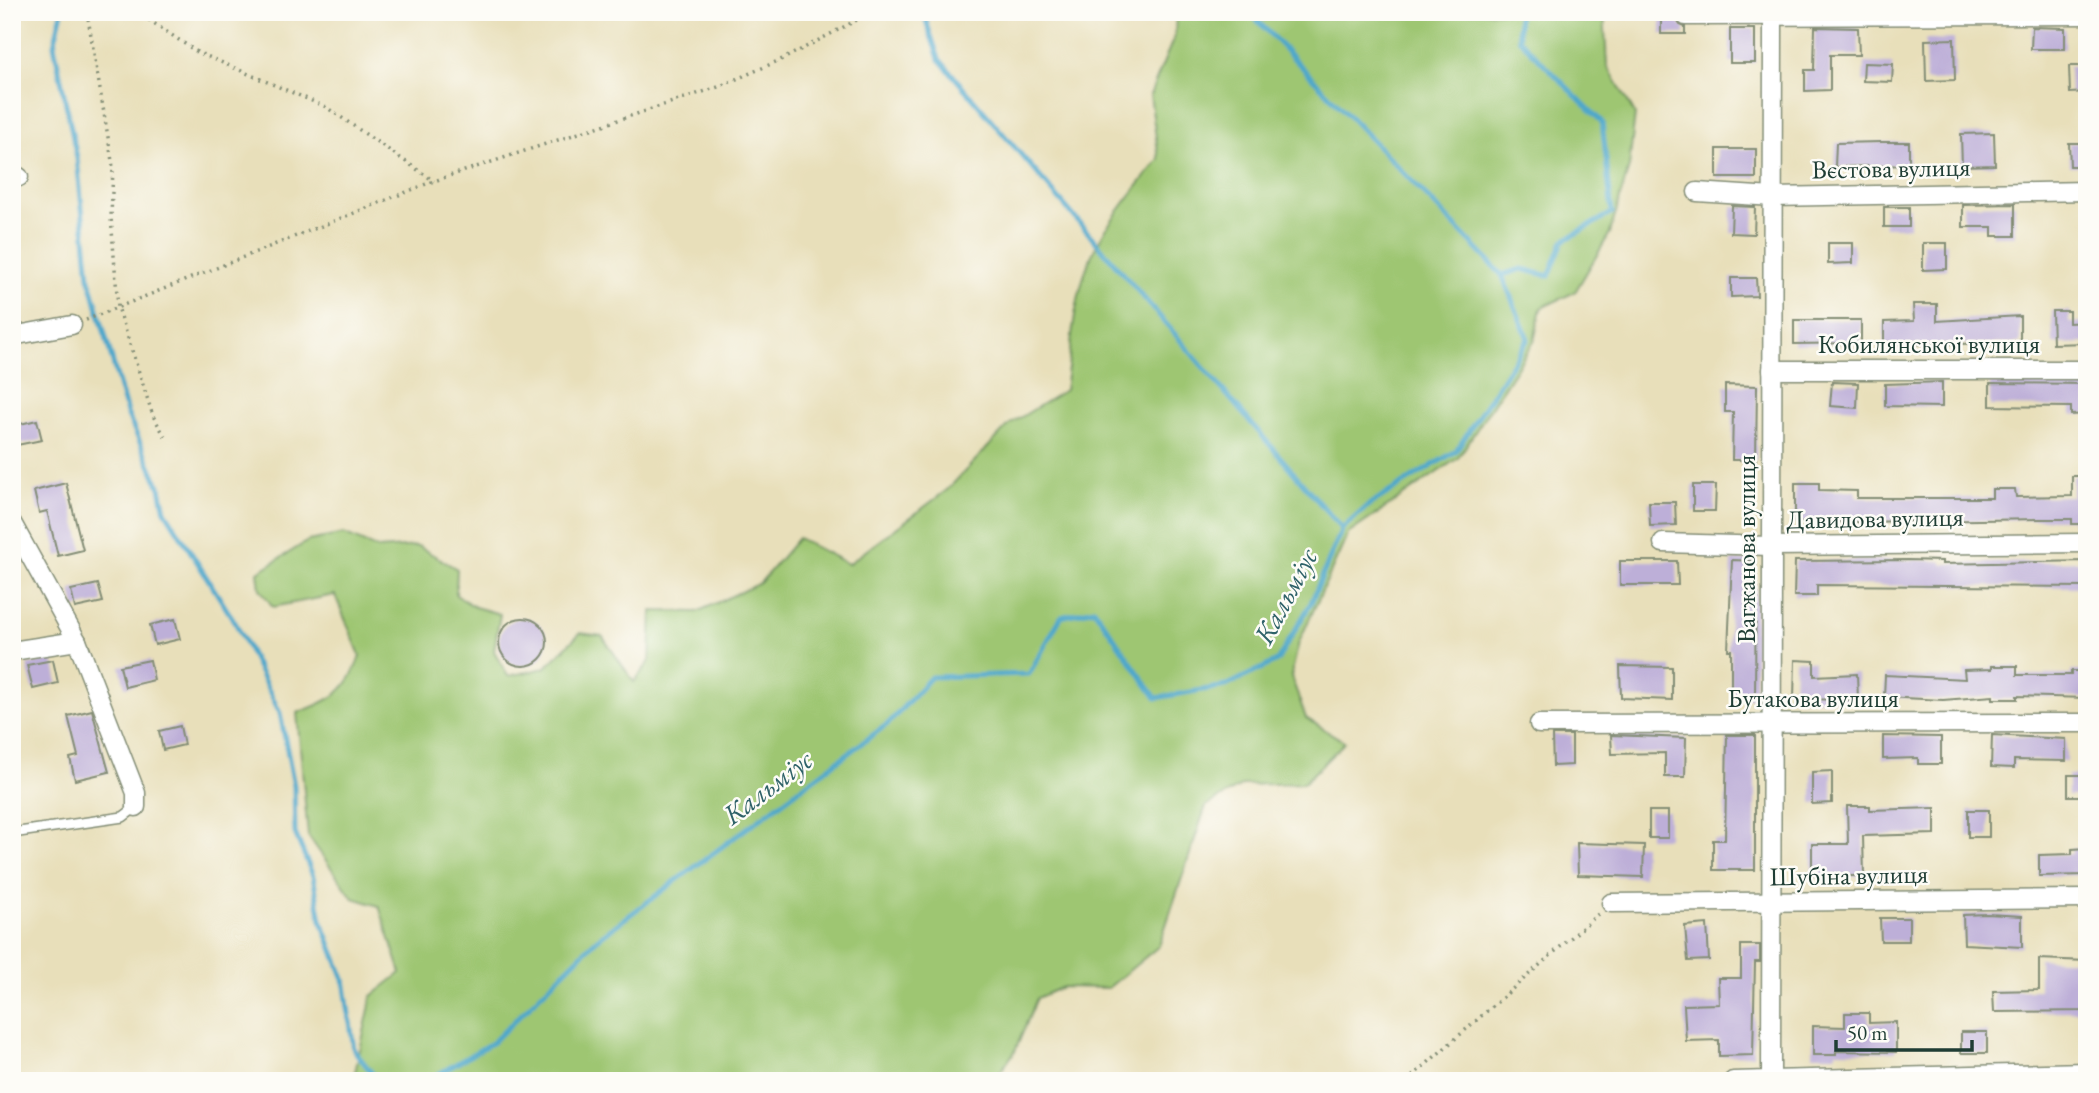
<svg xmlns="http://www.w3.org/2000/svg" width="2099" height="1093" viewBox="0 0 2099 1093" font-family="'EB Garamond',serif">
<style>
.green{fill:#9ec672;stroke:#5e8253;stroke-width:2}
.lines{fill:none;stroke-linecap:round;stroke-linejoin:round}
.stream{stroke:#4ea7cb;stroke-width:5}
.building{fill:#bdafd8}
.service-casing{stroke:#848e77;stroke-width:12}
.minor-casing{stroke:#848e77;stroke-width:21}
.path{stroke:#848e77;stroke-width:3.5;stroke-dasharray:2 5;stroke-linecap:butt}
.service{stroke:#fff;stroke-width:9}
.minor{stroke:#fff;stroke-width:18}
.labels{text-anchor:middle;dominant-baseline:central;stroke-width:5;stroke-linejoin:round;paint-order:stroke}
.street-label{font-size:26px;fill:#1f3d34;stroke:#fdfcf7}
.water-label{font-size:28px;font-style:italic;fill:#2f6269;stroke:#fdfcf7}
</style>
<rect width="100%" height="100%" fill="#fdfcf7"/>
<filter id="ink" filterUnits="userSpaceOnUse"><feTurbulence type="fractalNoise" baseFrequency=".0143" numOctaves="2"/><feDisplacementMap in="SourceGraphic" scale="14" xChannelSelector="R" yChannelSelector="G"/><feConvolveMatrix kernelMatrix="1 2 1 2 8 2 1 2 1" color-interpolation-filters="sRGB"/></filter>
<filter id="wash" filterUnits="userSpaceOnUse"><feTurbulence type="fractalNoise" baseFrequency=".00686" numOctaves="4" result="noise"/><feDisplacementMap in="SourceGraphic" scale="28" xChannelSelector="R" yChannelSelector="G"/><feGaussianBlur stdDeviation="1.57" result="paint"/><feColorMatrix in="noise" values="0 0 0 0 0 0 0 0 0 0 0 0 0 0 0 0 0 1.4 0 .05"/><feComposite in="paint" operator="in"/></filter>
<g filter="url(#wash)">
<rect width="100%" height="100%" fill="#e8dfba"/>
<path class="green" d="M1176,12H1604L1607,65L1635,114L1629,167L1610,233L1575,292L1541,308L1534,341L1458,458L1348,534L1299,642L1291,676L1306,718L1345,742L1304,783L1243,785L1206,806L1159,946L1108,988L1063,987L1037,998L1015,1051L994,1081H353L372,996L401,973L379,906L353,898L308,836L297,713C332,700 349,692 360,655L335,595L273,607L260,589L258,572L308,541L344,534L378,549L418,546L457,569L456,595L475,607L500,614L494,651L508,676L545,668L580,633L602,636L634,682L650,661L652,611L697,612L760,583L798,538L848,564L947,490L1010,424L1065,390C1071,350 1073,306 1087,267C1101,227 1133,193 1159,159L1150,95L1175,35Z"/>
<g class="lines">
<g class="stream">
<polyline points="62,12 54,45 77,158 89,277 127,413 160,488 165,511 236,624 280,713 294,786 295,833 313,876 321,920 344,979 354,1050 378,1081"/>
<polyline points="923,12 939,59 1342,529"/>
<polyline points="1249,12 1502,275"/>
<polyline points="427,1081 493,1042 596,940 889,723 931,677 1029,674 1061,617 1094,609 1156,698 1226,686 1277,661 1310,605 1342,529 1370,504 1456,451 1528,339 1502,275 1522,269 1549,276 1563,241 1612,213 1602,122 1519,39 1518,12"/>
</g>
</g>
<g id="blocks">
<g class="building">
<polygon points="1661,17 1675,17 1680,25 1685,27 1685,34 1661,34"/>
<polygon points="1815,27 1858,28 1859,55 1830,55 1830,90 1805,91 1805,70 1814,70"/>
<polygon points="2032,27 2065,28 2065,49 2031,49"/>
<rect x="1730" y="29" width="25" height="34"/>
<polygon points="1954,39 1955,80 1926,81 1925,40"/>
<polygon points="1864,63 1893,64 1892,82 1863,81"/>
<polygon points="2069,66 2087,66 2087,92 2070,93"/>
<polygon points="1994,133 1995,165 1962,166 1961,134"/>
<polygon points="1882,142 1909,142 1909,165 1835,167 1836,143"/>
<polygon points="2069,143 2087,143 2087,166 2070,166"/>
<rect x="1717" y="149" width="39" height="29"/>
<polygon points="2015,204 2015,236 1992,236 1992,227 1963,227 1963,205"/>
<polygon points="1732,206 1755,207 1754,234 1731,233"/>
<rect x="1884" y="207" width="25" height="20"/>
<polygon points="1828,243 1853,243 1853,263 1828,264"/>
<polygon points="1923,243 1947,243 1947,269 1923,270"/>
<polygon points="1731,278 1756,278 1757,296 1731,297"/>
<polygon points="1913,304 1937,304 1937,321 2020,316 2020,343 1884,345 1884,322 1914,321"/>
<polygon points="2052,311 2069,311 2069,323 2087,322 2087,343 2053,344"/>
<polygon points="1794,320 1861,320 1861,343 1794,344"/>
<polygon points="1832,382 1858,383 1857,408 1830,406"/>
<polygon points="1942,382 1942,407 1885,406 1885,384"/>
<polygon points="1990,383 2087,384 2087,414 2071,415 2071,407 1990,406"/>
<polygon points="1725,385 1757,386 1756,460 1732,460 1733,412 1725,412"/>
<polygon points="37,420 42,440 12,446 12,426"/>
<polygon points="2072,476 2087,476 2087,524 2072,524 2072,519 2041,519 1795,523 1795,483 1819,483 1819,490 1857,491 1857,498 1992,498 1992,489 2015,489 2016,497 2072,496"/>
<polygon points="66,483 83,550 58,556 47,511 39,513 34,491"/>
<polygon points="1693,485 1716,485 1715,511 1693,511"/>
<polygon points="1649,502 1675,502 1676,525 1650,526"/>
<polygon points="1732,560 1756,561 1755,698 1731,698 1731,650 1728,650"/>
<polygon points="1908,560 1942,561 1942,564 2087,561 2087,587 1817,585 1817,596 1794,596 1795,561"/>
<polygon points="1620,561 1677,561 1678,585 1620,585"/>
<polygon points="98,584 103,602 75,608 71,590"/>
<circle cx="523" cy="642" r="24"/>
<polygon points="175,619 180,639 155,645 150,625"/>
<polygon points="53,660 58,683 33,689 27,665"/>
<polygon points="150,660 154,680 125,687 120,666"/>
<polygon points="1795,660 1814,661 1814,676 1857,674 1858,700 1794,699"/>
<polygon points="1620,666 1672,667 1672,700 1621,698"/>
<polygon points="1992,666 2017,666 2017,675 2071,675 2071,671 2087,671 2087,698 2017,696 2017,699 1993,699 1993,696 1943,700 1884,697 1885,675 1965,679 1964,670 1992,669"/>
<polygon points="92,710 109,772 75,780 70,758 78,756 68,716"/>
<polygon points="180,726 184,745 163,750 159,731"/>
<polygon points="1552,735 1572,735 1572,765 1553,766"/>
<polygon points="1611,735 1686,738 1685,777 1665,777 1665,753 1612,754"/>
<polygon points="1727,735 1755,735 1755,870 1713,870 1713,840 1725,840"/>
<polygon points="1992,735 2066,739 2066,761 2014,760 2014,768 1991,767"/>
<polygon points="1883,736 1941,737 1941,764 1918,764 1918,758 1883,759"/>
<polygon points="1832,771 1832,803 1812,804 1812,772"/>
<rect x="2068" y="775" width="19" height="21"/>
<polygon points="1847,806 1870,806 1870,810 1935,808 1935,834 1863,836 1864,876 1812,876 1812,844 1848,844"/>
<rect x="1968" y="810" width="21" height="27"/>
<rect x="1649" y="811" width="19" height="27"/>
<polygon points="1577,843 1644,845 1643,877 1578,875"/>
<polygon points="2087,848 2087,875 2039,876 2039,855 2072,854 2072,849"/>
<polygon points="1987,914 2022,916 2022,947 1964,944 1963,915"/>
<polygon points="1880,918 1909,918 1909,941 1881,941"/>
<polygon points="1707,924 1709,960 1688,961 1685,926"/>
<polygon points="1741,945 1760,945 1760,962 1755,962 1753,1055 1719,1056 1719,1040 1686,1041 1684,1005 1719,1004 1718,978 1741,978"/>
<polygon points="2039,959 2087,961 2087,1011 1994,1012 1993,991 2039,990"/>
<polygon points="1845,1013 1869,1013 1869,1023 1896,1022 1896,1052 1836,1051 1836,1055 1813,1055 1813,1026 1845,1027"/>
<rect x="1961" y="1032" width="26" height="21"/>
</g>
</g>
</g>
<g filter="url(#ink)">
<use href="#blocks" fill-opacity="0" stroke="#848e77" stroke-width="2"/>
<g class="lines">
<defs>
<polyline id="service" points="12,833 123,817 136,807"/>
<g id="minor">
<polyline points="1686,16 2087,15"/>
<polyline points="12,179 19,177"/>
<polyline points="1697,192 1773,197 2087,191"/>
<polyline points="12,336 72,325"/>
<polyline points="1772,370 2087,370"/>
<polyline points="12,523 77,641 136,793 136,807"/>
<polyline points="1663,543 1771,546 2087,543"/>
<polyline points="12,651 77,641"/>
<polyline points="1539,724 2087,723"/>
<polyline points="1611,903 2087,899"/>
<polyline points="1733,1081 2087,1072"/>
<polyline points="1771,1081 1773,18"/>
</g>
</defs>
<use href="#service" class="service-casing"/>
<use href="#minor" class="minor-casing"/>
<g class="path">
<polyline points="87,12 113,167 111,217 118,307 153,416 166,438"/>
<polyline points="137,12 197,52 326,107 434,181"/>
<polyline points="86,320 434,181 718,87 785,58 872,12"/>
<polyline points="1407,1081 1598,914"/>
</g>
<use href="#service" class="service"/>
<use href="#minor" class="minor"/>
</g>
</g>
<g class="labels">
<g class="street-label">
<text transform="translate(1891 168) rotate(-1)">Вєстова вулиця</text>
<text x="1929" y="344">Кобилянської вулиця</text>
<text transform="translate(1875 518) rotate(-1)">Давидова вулиця</text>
<text transform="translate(1746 549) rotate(-90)">Вагжанова вулиця</text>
<text x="1813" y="698">Бутакова вулиця</text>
<text transform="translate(1849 875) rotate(-1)">Шубіна вулиця</text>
</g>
<g class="water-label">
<text transform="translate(1285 596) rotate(-62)">Кальміус</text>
<text transform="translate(767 787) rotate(-37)">Кальміус</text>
</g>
</g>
<rect width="2099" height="1093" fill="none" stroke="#fdfcf7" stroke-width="42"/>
<path d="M1836 1040v10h136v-10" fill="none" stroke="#1f3d34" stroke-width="3.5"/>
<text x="1847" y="1040" font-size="21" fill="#1f3d34" stroke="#fdfcf7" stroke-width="5" paint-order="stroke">50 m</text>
</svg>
